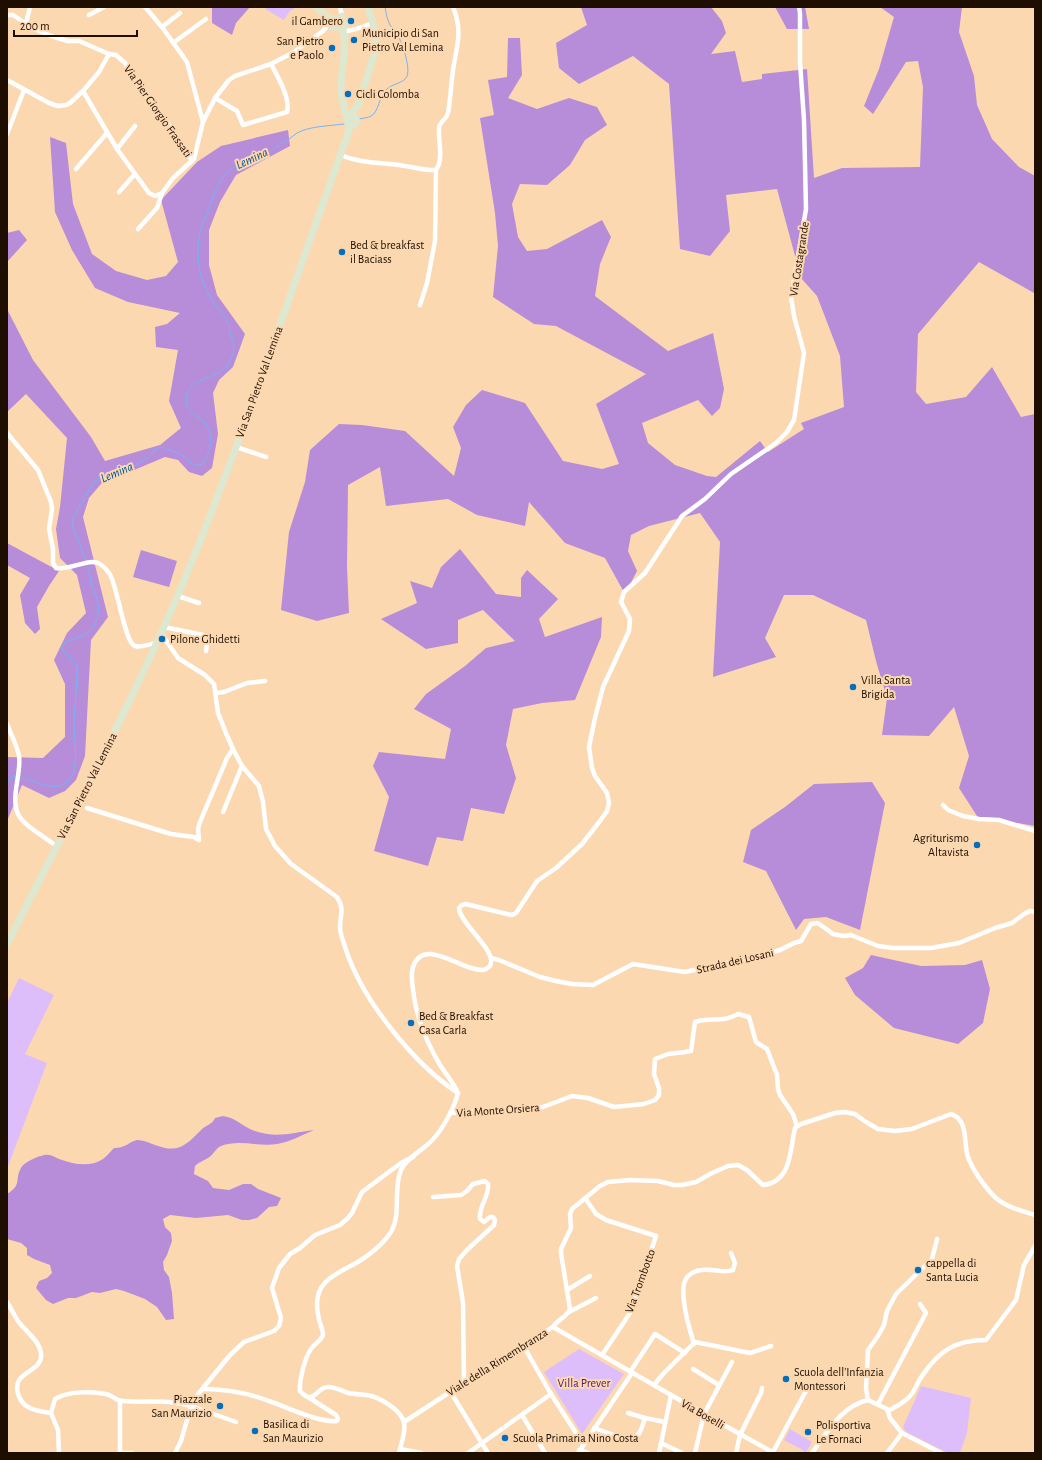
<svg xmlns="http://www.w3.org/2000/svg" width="1042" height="1460" viewBox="0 0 1042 1460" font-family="'Alegreya Sans',sans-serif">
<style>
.green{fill:#debefa}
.forest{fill:#b78cd9}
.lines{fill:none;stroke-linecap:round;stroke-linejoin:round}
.stream{stroke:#72b6f8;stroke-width:1}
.street{stroke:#fff;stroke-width:4.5}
.secondary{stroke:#dde8d1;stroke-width:7}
.poi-dot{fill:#046eba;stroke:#fcd8b1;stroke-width:1.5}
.labels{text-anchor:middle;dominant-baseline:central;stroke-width:4;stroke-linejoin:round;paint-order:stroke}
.poi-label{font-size:12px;fill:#1e0e00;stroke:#fcd8b1;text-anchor:start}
.street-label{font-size:12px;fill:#1e0e00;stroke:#fcd8b1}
.park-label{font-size:12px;fill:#501772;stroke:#fcd8b1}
.water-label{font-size:13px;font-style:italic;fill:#095793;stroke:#fcd8b1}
</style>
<rect width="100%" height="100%" fill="#fcd8b1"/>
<g class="green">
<polygon points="267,7 296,7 290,11 284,20 265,9"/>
<polygon points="19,978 54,995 25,1054 47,1063 7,1169 7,1003"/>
<polygon points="579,1349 624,1374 582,1434 544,1372"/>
<polygon points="921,1386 971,1398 967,1433 960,1453 948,1453 906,1432 903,1427"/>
<polygon points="790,1429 812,1442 806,1452 784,1440"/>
</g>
<g class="forest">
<polygon points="212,7 250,7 236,23 232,35 212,23"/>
<polygon points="581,7 711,7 722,21 726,33 711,54 735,51 742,82 762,79 762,74 807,69 814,178 842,168 920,167 923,87 918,61 906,62 873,114 864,106 879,69 894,17 880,7 962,7 959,32 974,76 977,105 992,139 1019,167 1035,176 1035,299 1034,293 979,262 918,334 916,392 926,404 966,397 992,367 1021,417 1035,414 1035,826 999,820 979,819 959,788 969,756 954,707 929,736 882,735 887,698 876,661 866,620 813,595 784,595 765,638 776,657 713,677 720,542 700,513 649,526 631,535 628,551 637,571 625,594 605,558 565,543 529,502 525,526 477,515 448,499 386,506 380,467 348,485 347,567 349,613 317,621 281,610 289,532 305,482 310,450 339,424 362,425 405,431 454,476 461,448 453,427 466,405 482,390 525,403 563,461 602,469 619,464 596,404 646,374 556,326 534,324 493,297 498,246 495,213 480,118 494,115 488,80 507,77 508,38 520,38 522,75 508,98 537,109 569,98 597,107 607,125 585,140 570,165 547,185 520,184 512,204 518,237 527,251 547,249 602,220 611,237 600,264 595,296 668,351 713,333 724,389 720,408 712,416 698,400 642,423 648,443 675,465 707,476 716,477 760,441 768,452 804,429 801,423 844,407 840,356 817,296 801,278 777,189 726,195 730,231 710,256 680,249 669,84 633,56 579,84 559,68 556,43 587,25"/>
<polygon points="775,7 805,7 809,29 787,29"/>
<polygon points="288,130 290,146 236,175 220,202 209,230 209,265 217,295 245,334 233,367 219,380 213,393 218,434 212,468 202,476 189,472 178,460 165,457 101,484 89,498 83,517 108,617 91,640 85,756 76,780 65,791 49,798 22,785 7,821 7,757 43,758 65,737 65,684 54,660 67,633 86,613 77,575 60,558 56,529 60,507 67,438 26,394 7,412 7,309 33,360 91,437 105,461 160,445 181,428 169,401 178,350 156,347 155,327 167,324 180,313 128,302 95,288 72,250 55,212 50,137 66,143 73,204 92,254 116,271 147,280 166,276 178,262 161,200 197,162 221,146"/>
<polygon points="19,230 27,240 7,262 7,233"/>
<polygon points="7,543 59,571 49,586 37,607 40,629 35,634 25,623 20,595 30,578 7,565"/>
<polygon points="460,549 496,594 521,597 521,578 527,570 558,599 539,619 545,637 602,617 601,637 575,700 542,703 513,709 506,745 516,778 504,814 471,808 463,841 437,837 428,866 374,851 389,797 373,766 379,752 445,759 451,729 414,709 426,694 465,666 486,648 515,641 483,610 458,620 458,643 426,649 381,619 417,603 410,581 432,588 441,567"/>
<polygon points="141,550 177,561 169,587 133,577"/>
<polygon points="872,782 885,803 860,930 826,917 804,919 796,930 766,871 743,862 751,830 785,807 814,784"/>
<polygon points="871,955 921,966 965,965 982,960 990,989 983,1023 958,1044 894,1028 855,995 845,978 863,968"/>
<path d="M223,1116C236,1118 241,1125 252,1130C275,1139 291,1133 314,1130C302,1135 290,1142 277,1144C258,1147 239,1139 221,1146C216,1148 213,1155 208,1158C203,1161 199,1162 195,1166L194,1174L208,1181L213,1188L229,1190L243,1184H251L258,1189L281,1198L277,1206L269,1207L257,1218L249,1220H242L228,1215L196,1218L170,1215L163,1219L165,1227L171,1233L172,1241L167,1255L163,1262L164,1270L169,1277L172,1293L174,1319L166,1320L157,1307L145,1299L124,1291L116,1289L100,1293L92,1292L76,1298H68L53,1304L46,1300L36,1288L39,1281L47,1278L52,1273L50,1265L34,1259L27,1255V1248L21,1243L7,1239V1194C23,1184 14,1180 21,1168C23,1163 36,1157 41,1156C48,1153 53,1156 59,1159C73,1164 89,1168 103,1159C107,1156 111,1151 114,1148C126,1148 130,1141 137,1140C143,1140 150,1143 155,1145C179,1154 186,1145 201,1130C206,1125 212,1125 215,1118Z"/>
</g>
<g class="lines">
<g class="stream">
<path d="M359,119C363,118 368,118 371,116C379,112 379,96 386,90C391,84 401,84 406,78C412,70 402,42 397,34C395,31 392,28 390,25C387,19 386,13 385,7"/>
<path d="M86,560L73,528V518L92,485L99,478L115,471L136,465L149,457L157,448L162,447L182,455L191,463L196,465H201C211,455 214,435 205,423C198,415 186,413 186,401C185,370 231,387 234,347C234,342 231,338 230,333C229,330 230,326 229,324C226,317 220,312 216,306C212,300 207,293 204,285C197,268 196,243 202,225C205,217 209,208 212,200C216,189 221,176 231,169C240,162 251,162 262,157C268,154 273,149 279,145C282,142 286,141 289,139C292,137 294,135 297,133C310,126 329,126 344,124"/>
<path d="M21,777C33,780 49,790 63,785C67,783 71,778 73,774C78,757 74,738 74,721C75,704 77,686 77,668C75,659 65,657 62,648L65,642C70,640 75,639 80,637C96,631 101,613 97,598C95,593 93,589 91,584C90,577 89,571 87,565"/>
<polyline points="7,782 13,776 15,776"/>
</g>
<g class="street">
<polyline points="145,7 162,27 187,62 203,122"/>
<polyline points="7,15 13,15 34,29 54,37 68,41 79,41 109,54"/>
<polyline points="89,15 104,7"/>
<polyline points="338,20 342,16 340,7"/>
<polyline points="26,23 30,7"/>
<polyline points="162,27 180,13"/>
<polyline points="343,32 356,29 373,23"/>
<polyline points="173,43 206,19"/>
<polyline points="7,80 49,103 58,106 66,105 70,103 83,91 99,72 109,54 116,55 125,63 149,100 168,123 192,161"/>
<polyline points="83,91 117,149 149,193 155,196 162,193 173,178 194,159 203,122 215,98 229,80 235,76 271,64 294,52 323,31 330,23"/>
<path d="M215,98L237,111L243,125L287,112C291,99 277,75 271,64"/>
<polyline points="7,134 24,90"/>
<polyline points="117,149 135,126"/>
<path d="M340,155C363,164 381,162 405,166C415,167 426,171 436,170"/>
<polyline points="76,169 107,133"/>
<polyline points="119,192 135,174"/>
<polyline points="138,229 157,208 162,193"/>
<path d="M420,305L427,283L435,241L436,170C444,159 438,141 439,128C439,122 447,119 448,113C451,97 451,80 454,64C458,43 462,28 453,7"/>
<path d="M7,433L38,470L51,502L52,509L49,529L53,549V563L56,568C69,571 90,557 100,564C103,566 107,570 109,573C118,585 124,643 135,646C142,648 150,644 156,643"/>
<polyline points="236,447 266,457"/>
<polyline points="178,596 199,603"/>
<polyline points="164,627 208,636 206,651"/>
<path d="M161,633L178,658L205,675L214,684L218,713L226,733L233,749L242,766L259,786L263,802L266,829L275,846L291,864L337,897C345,910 340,914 340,927C340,934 344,943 346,950C363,1001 414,1064 458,1093"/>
<polyline points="216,693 224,692 247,683 265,681"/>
<path d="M7,724C11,735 17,745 19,756C22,776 7,803 22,820C30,829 46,838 56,846"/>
<polyline points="943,805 948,810 963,816 979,819 999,820 1035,831"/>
<polyline points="87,808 171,834 194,837 199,840 198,829 200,822 227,758 233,749"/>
<polyline points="223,812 242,766"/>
<polyline points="491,958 499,960 540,977 556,981 572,984 593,985 633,964 685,972 759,956 780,950 794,943 801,941 811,924 818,923 833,934 844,936 851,935 878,946 893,948 931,948 959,943 995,928 1012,923 1024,914 1030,911 1035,912"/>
<path d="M458,1093C454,1083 446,1074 440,1065C427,1043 418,1022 414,997C413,987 410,976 413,967C423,935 463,972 483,970C487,969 491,967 491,962C493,948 459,922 459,908L462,905L466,904L507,914L512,915L516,913L537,881L556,868L582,844L600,821L607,811L609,803L607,793L595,776L592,768L589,747L595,718L603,687L629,631L630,619L621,602L624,592L645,573L682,516L705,499L731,474L776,443L787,432L794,420L804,353L794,316L791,297L806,209L804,120L800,62V13L799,7"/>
<path d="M450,1113L543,1107L572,1096L588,1098L614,1107L644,1104L655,1100L659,1095V1088L654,1074L655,1059L668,1054L685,1052L691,1051L695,1022C710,1017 723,1023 738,1014L749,1017L756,1042L767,1049L777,1075L778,1089L780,1095L793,1114L797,1126"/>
<path d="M433,1197L461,1195L467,1191L473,1184L485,1181L488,1184C490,1195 478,1207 480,1219L484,1222L490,1217H493L495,1220L494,1225L468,1249L459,1259L457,1266L463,1303L464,1383"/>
<polyline points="585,1198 596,1214 606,1220 656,1236 630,1313 602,1355"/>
<polyline points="567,1290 590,1276"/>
<path d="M7,1302C11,1308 14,1315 18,1321C25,1331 39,1340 41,1353C43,1368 26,1370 19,1380C15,1387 18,1399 25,1405C31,1410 43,1412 51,1413L55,1399L57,1398C69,1391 96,1391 109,1395C114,1397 117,1401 123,1401C147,1403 166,1399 191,1406L199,1393L230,1355L244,1342L274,1331L279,1326L281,1318L272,1288L279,1268L290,1254L300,1248L315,1235L340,1225L347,1219L352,1213L362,1192L401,1163L413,1157"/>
<polyline points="569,1312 596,1298"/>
<polyline points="553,1327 704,1414 774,1453"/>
<path d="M694,1344C691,1334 688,1324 686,1314C683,1296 677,1273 702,1270C713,1268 723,1274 733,1270L735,1263L731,1253"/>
<polyline points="523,1345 551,1394 583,1444"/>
<polyline points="693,1369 719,1385"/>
<polyline points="630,1372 655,1334 685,1353"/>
<polyline points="654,1385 663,1374 695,1342 750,1353 771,1346"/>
<path d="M203,1389C226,1389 248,1393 269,1401C287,1407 319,1423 337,1421L338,1419L336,1415L308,1397"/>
<polyline points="450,1391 488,1453"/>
<polyline points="868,1400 866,1388 868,1350 878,1336 884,1325 887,1311 896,1294 932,1259 937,1239"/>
<polyline points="868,1400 887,1409 890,1418 902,1433 941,1453"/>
<polyline points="120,1401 120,1453 132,1453"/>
<polyline points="878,1404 926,1313 920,1304"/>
<path d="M888,1411C895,1407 904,1403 909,1397C915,1392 917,1382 922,1376C939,1351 955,1340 986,1340L1016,1300L1024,1265L1035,1246"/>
<polyline points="51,1413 58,1430 59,1453"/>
<polyline points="628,1413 645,1418"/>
<polyline points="522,1415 545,1453"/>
<path d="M404,1422L493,1364L553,1327C557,1320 567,1317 570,1309L561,1253V1249L571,1228L570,1214L572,1209L600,1186L608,1182L630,1180L658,1181L674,1185H682L696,1182L712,1173L728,1166L738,1165L747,1170L763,1185C792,1182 790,1149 795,1128L801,1124L835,1113L845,1112L855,1114L866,1122L878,1129L895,1131L912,1129L951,1114C969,1120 963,1142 968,1157C972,1169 986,1189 996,1198C1006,1207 1022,1211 1035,1215"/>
<path d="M594,1428L631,1441C640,1436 642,1428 645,1418L665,1422"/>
<polyline points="661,1443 682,1453"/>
<polyline points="400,1449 421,1453"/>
<polyline points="579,1450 588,1453"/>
<polyline points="773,1452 807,1389"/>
<polyline points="175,1453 181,1441 191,1406 236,1422"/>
<path d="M399,1453C401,1444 406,1432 404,1423C402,1410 379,1397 367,1395C360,1395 355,1394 348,1393C342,1391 335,1387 328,1387C316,1387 314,1407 300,1391C299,1381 305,1357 311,1349C315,1343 321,1341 323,1335C323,1331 322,1329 321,1326C318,1317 316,1305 318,1296C321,1279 342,1271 356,1263C367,1257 386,1242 392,1230C401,1213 393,1188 401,1170C405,1160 419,1152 427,1145C440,1135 454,1109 458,1093"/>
<polyline points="468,1453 551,1394"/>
<polyline points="578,1453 632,1373"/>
<polyline points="659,1453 671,1395"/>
<polyline points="695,1453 704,1414 732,1362"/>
<polyline points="736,1453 740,1435 761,1393 762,1388"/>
<path d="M812,1453C827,1433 841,1406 868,1400"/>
<polyline points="887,1453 902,1433"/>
</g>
<g class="secondary">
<polyline points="316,7 331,20"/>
<polyline points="342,16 344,26 343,31"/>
<circle cx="334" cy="23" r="4.5"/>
<path d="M339,24C350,35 341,70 341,85C341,96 344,110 348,119"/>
<polyline points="350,116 358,105 375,52 375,31 368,7"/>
<circle cx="352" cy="121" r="4.5"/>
<path d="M7,944C70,819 137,695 190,566C248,424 295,278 348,134L349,124"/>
</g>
</g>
<g class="poi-dot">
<circle cx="351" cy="21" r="4"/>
<circle cx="354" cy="40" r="4"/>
<circle cx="332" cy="48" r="4"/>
<circle cx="348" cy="94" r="4"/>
<circle cx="342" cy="252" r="4"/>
<circle cx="162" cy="639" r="4"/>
<circle cx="853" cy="687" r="4"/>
<circle cx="977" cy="845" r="4"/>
<circle cx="411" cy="1023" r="4"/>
<circle cx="918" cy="1270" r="4"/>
<circle cx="786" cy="1379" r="4"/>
<circle cx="220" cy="1406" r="4"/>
<circle cx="255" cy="1431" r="4"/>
<circle cx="808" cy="1432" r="4"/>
<circle cx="505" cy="1438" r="4"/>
</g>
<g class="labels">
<g class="poi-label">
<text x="343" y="21" text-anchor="end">il Gambero</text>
<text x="362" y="33">Municipio di San<tspan x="362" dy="14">Pietro Val Lemina</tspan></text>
<text x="324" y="41" text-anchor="end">San Pietro<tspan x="324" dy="14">e Paolo</tspan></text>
<text x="356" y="94">Cicli Colomba</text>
<text x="350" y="245">Bed &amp; breakfast<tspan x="350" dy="14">il Baciass</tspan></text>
<text x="170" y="639">Pilone Ghidetti</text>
<text x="861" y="680">Villa Santa<tspan x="861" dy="14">Brigida</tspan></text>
<text x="969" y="838" text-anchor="end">Agriturismo<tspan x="969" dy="14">Altavista</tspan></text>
<text x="419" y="1016">Bed &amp; Breakfast<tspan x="419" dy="14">Casa Carla</tspan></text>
<text x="926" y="1263">cappella di<tspan x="926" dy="14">Santa Lucia</tspan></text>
<text x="794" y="1372">Scuola dell’Infanzia<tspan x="794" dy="14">Montessori</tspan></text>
<text x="212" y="1399" text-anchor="end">Piazzale<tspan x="212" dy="14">San Maurizio</tspan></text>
<text x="263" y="1424">Basilica di<tspan x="263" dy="14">San Maurizio</tspan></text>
<text x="816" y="1425">Polisportiva<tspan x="816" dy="14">Le Fornaci</tspan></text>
<text x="513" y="1438">Scuola Primaria Nino Costa</text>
</g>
<g class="street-label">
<text transform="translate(158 111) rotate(55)">Via Pier Giorgio Frassati</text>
<text transform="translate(799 259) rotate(-81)">Via Costagrande</text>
<text transform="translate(259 382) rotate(-70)">Via San Pietro Val Lemina</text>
<text transform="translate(87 786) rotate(-63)">Via San Pietro Val Lemina</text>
<text transform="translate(735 961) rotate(-13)">Strada dei Losani</text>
<text transform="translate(498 1110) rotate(-4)">Via Monte Orsiera</text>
<text transform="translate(640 1281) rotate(-70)">Via Trombotto</text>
<text transform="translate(497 1362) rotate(-32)">Viale della Rimembranza</text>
<text transform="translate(703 1414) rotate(30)">Via Boselli</text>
</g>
<g class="park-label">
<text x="584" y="1383">Villa Prever</text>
</g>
<g class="water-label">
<text transform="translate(252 159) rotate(-25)">Lemina</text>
<text transform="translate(117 473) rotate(-23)">Lemina</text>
</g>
</g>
<rect width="1042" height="1460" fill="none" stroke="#1e0e00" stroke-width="16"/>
<path d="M14 30v6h123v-6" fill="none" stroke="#1e0e00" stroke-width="2"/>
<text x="20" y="30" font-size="12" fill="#1e0e00" stroke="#fcd8b1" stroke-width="3" paint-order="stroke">200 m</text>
</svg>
